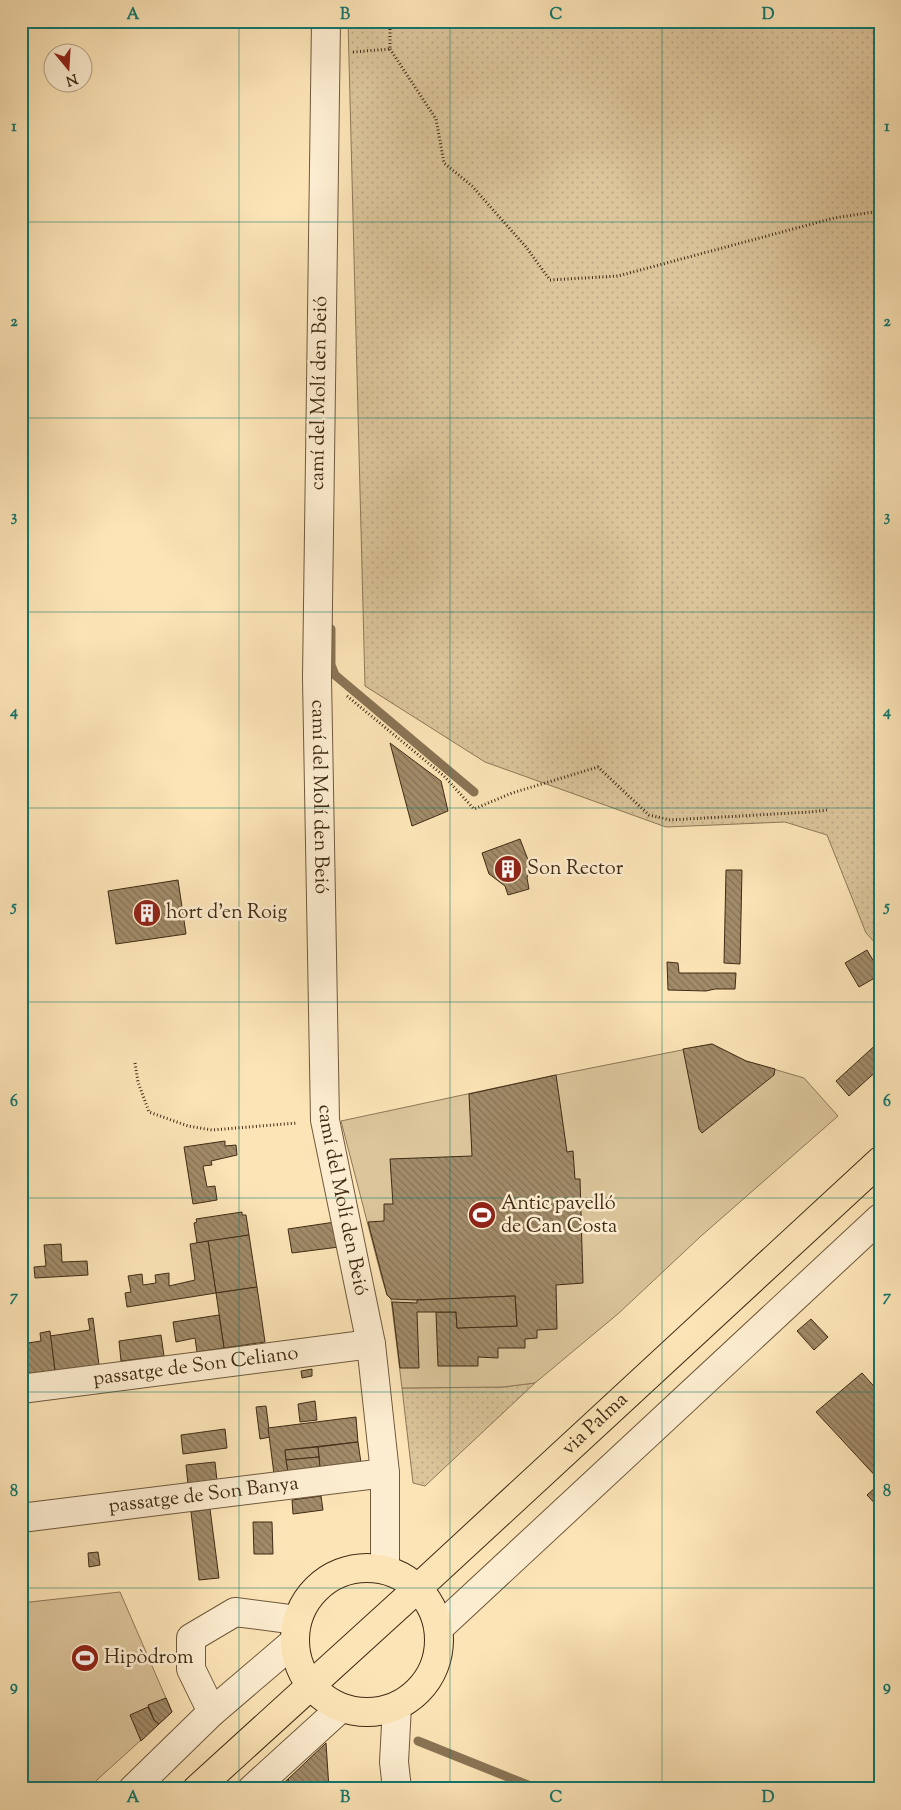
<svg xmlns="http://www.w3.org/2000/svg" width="901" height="1810" viewBox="0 0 901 1810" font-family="'Sorts Mill Goudy',serif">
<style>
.grass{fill:url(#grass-dots);stroke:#8e7858}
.garden{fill:#dcc59b;stroke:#8e7858}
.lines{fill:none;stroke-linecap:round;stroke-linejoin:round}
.stream{stroke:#8a7455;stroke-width:9}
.building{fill:url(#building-back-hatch);stroke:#402b15}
.minor-casing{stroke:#6f593d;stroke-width:30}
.major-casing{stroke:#402b15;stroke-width:30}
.path{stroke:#402b15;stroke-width:3;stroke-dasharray:1 2.5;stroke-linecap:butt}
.minor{stroke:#fdedd0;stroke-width:28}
.major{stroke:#fce4b6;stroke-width:28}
.grid{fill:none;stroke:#0f766e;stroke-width:1;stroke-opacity:0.55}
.labels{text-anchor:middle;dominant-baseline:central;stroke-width:5;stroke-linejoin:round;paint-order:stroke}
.street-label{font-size:20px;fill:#402b15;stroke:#fdedd0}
.poi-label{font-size:20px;fill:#402b15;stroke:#fdedd0;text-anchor:start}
.neatline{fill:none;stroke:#0f766e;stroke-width:2}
.grid-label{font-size:16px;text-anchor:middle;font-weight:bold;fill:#0f766e}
</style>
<defs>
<pattern id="grass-dots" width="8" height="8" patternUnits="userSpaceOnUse" patternTransform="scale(1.25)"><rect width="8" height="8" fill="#dcc59b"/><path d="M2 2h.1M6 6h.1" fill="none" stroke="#bea985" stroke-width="1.8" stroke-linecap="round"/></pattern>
<pattern id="building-back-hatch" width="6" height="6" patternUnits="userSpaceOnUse" patternTransform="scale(1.25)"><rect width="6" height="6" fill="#a28b69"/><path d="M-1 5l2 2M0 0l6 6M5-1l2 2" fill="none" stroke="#857255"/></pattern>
</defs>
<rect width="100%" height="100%" fill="#fce4b6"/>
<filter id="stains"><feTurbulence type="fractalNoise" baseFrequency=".004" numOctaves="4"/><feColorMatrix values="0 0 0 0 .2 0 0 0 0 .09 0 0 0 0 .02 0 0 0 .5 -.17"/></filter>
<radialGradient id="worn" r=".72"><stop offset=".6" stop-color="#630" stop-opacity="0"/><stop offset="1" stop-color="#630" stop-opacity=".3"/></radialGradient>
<g class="grass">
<polygon points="348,21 880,21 880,948 866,933 827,835 785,822 666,827 485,762 365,686"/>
<polygon points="535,1383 425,1486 413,1483 402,1388 503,1387"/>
</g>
<g class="garden">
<polygon points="712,1044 746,1061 804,1078 838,1116 700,1237 619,1313 535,1383 503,1387 402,1388 391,1299 387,1295 381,1275 341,1121 556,1075"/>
<polygon points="120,1592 172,1712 87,1789 21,1789 21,1603"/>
</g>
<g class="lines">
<g class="stream">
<polyline points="331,629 331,665 335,675 474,792"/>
<polyline points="418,1741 538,1789"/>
</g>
</g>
<g class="building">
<polygon points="390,743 441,781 448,811 412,826"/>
<polygon points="520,839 530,865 527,878 529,889 508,895 505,886 489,874 482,853"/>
<polygon points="726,870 742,870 740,964 724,963"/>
<polygon points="178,880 186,934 116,944 108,891"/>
<polygon points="867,950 880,972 880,975 859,987 845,963"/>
<polygon points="667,962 678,963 679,973 736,973 735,989 715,989 706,991 668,990"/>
<polygon points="880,1041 880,1068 849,1096 836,1081"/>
<polygon points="712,1044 746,1061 775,1069 774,1075 702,1133 699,1129 683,1049"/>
<polygon points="556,1075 567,1152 573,1151 575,1179 580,1179 583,1283 556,1285 557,1329 537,1330 537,1338 525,1339 525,1348 498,1348 498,1358 478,1357 478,1366 438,1366 436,1312 456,1312 457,1328 517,1326 515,1296 417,1300 391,1299 387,1295 368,1222 384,1221 384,1204 393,1204 390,1159 472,1156 469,1094"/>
<polygon points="225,1141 225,1146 236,1145 237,1155 211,1161 212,1165 203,1166 207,1187 215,1186 217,1200 193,1204 184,1147"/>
<polygon points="242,1212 242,1215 246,1215 249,1235 197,1243 194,1223 197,1222 196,1219"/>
<polygon points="335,1222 339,1247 292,1253 288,1229"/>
<polygon points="249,1235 257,1287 216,1293 208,1241"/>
<polygon points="208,1241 216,1293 127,1307 125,1293 131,1292 128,1276 142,1274 143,1285 156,1283 155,1275 169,1273 169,1286 195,1280 190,1244"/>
<polygon points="61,1244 62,1262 87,1261 88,1275 35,1278 34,1267 46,1266 44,1245"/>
<polygon points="257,1287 265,1342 224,1348 216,1293"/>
<polygon points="515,1296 517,1326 457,1328 456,1312 417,1312 419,1368 400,1368 392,1302 417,1303 417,1300"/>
<polygon points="219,1315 224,1348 197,1352 195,1338 176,1342 173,1322"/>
<polygon points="93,1318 99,1365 55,1371 50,1336 90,1330 88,1319"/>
<polygon points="811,1319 828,1337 814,1350 797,1331"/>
<polygon points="50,1331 55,1371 21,1375 21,1344 41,1341 40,1333"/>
<polygon points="161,1335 164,1356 121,1361 119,1341"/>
<polygon points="312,1369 312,1376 302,1378 301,1371"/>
<polygon points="862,1373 880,1393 880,1481 816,1412"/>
<polygon points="315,1401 317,1420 300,1422 298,1404"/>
<polygon points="266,1406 270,1437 260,1439 256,1407"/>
<polygon points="356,1417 358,1442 285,1450 288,1472 274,1474 268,1428"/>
<polygon points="225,1429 227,1448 183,1454 181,1435"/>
<polygon points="358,1442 361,1463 320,1468 318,1447"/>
<polygon points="318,1447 319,1457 286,1460 285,1450"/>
<polygon points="319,1457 320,1468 288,1472 286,1460"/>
<polygon points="215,1462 217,1481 188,1485 186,1465"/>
<polygon points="877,1486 880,1489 880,1509 867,1495"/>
<polygon points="321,1496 323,1510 293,1514 292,1500"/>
<polygon points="210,1509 219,1578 199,1580 191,1512"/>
<polygon points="253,1522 272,1522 273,1554 254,1554"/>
<polygon points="98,1552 100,1565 89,1567 88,1553"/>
<polygon points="166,1698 172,1712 159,1724 154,1720 148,1705"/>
<polygon points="148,1707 154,1720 159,1724 141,1741 130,1715"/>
<polygon points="326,1743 329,1789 289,1789 288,1779"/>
<polygon points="288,1779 289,1789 277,1789"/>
</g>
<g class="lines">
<defs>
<g id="minor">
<path id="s1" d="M326,21L317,678L325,1120L371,1344L385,1473V1569"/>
<path id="s2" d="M21,1389L371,1344"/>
<path id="s3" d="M21,1518L385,1473"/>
<polyline points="439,1628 880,1218"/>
<polyline points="212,1712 191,1669 191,1638 235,1612 297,1620"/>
<polyline points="133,1789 212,1712 294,1642"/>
<polyline points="252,1789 341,1708"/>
<polyline points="397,1789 394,1762 397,1706"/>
</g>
<g id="major">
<circle cx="367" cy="1640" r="72"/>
<path id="s4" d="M197,1789L418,1588L880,1161"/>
</g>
</defs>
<use href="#minor" class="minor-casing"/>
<use href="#major" class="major-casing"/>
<g class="path">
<polyline points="390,49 436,119 444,163 472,186 526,247 550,280 618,276 834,218 880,211"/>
<polyline points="353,52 390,49 390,21"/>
<polyline points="347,696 444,776 474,809 512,793 598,767 649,815 670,820 810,812 827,810"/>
<polyline points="135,1063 138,1082 149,1112 188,1126 212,1130 297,1123"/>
</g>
<use href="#minor" class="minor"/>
<use href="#major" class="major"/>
</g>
<path class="grid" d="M239,21V1789M450,21V1789M662,21V1789M21,222H880M21,418H880M21,612H880M21,808H880M21,1002H880M21,1198H880M21,1392H880M21,1588H880"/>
<defs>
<symbol id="building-disc" viewBox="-11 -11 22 22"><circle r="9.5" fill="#8f2418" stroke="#fdedd0"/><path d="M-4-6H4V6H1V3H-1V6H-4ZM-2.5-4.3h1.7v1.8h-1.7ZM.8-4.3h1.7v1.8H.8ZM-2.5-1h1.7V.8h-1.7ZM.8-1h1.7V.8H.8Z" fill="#fff"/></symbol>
<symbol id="stadium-disc" viewBox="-11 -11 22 22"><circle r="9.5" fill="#8f2418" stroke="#fdedd0"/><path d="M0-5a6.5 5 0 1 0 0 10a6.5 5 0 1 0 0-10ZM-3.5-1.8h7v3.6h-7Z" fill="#fff"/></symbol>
</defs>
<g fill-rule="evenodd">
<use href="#building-disc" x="492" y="853" width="32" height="32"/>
<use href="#building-disc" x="131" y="897" width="32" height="32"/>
<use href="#stadium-disc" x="466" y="1199" width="32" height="32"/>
<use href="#stadium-disc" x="69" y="1642" width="32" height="32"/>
</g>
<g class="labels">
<g class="street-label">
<text transform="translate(320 393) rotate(-89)">camí del Molí den Beió</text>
<text stroke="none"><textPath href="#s1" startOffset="776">camí del Molí den Beió</textPath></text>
<text stroke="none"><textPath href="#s1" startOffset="1181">camí del Molí den Beió</textPath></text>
<text stroke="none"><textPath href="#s2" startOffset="176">passatge de Son Celiano</textPath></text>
<text stroke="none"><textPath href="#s4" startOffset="540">via Palma</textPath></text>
<text stroke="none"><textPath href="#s3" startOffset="184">passatge de Son Banya</textPath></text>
</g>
<g class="poi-label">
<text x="527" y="869">Son Rector</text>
<text x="166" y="913">hort d'en Roig</text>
<text x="501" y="1204">Antic pavelló<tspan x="501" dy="23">de Can Costa</tspan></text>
<text x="104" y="1658">Hipòdrom</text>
</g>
</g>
<rect width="901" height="1810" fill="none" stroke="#fce4b6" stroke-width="55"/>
<g transform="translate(68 68) rotate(162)"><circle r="24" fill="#fdedd0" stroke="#b19f85"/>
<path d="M0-4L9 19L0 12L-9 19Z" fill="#8f2418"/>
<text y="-8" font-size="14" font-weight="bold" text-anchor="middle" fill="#402b15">N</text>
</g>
<rect x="28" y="28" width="846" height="1754" class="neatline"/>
<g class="grid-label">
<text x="133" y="19">A</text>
<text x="345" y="19">B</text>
<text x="556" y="19">C</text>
<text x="768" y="19">D</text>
<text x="14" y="131">1</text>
<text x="887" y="131">1</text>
<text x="14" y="326">2</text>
<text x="887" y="326">2</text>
<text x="14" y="521">3</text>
<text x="887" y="521">3</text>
<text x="14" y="716">4</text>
<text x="887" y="716">4</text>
<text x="14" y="911">5</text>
<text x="887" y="911">5</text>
<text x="14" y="1106">6</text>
<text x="887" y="1106">6</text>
<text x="14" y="1301">7</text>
<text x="887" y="1301">7</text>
<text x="14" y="1496">8</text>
<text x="887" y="1496">8</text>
<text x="14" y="1691">9</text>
<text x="887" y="1691">9</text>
<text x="133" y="1802">A</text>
<text x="345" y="1802">B</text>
<text x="556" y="1802">C</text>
<text x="768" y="1802">D</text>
</g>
<rect width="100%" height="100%" filter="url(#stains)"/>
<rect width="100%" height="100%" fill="url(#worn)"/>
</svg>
